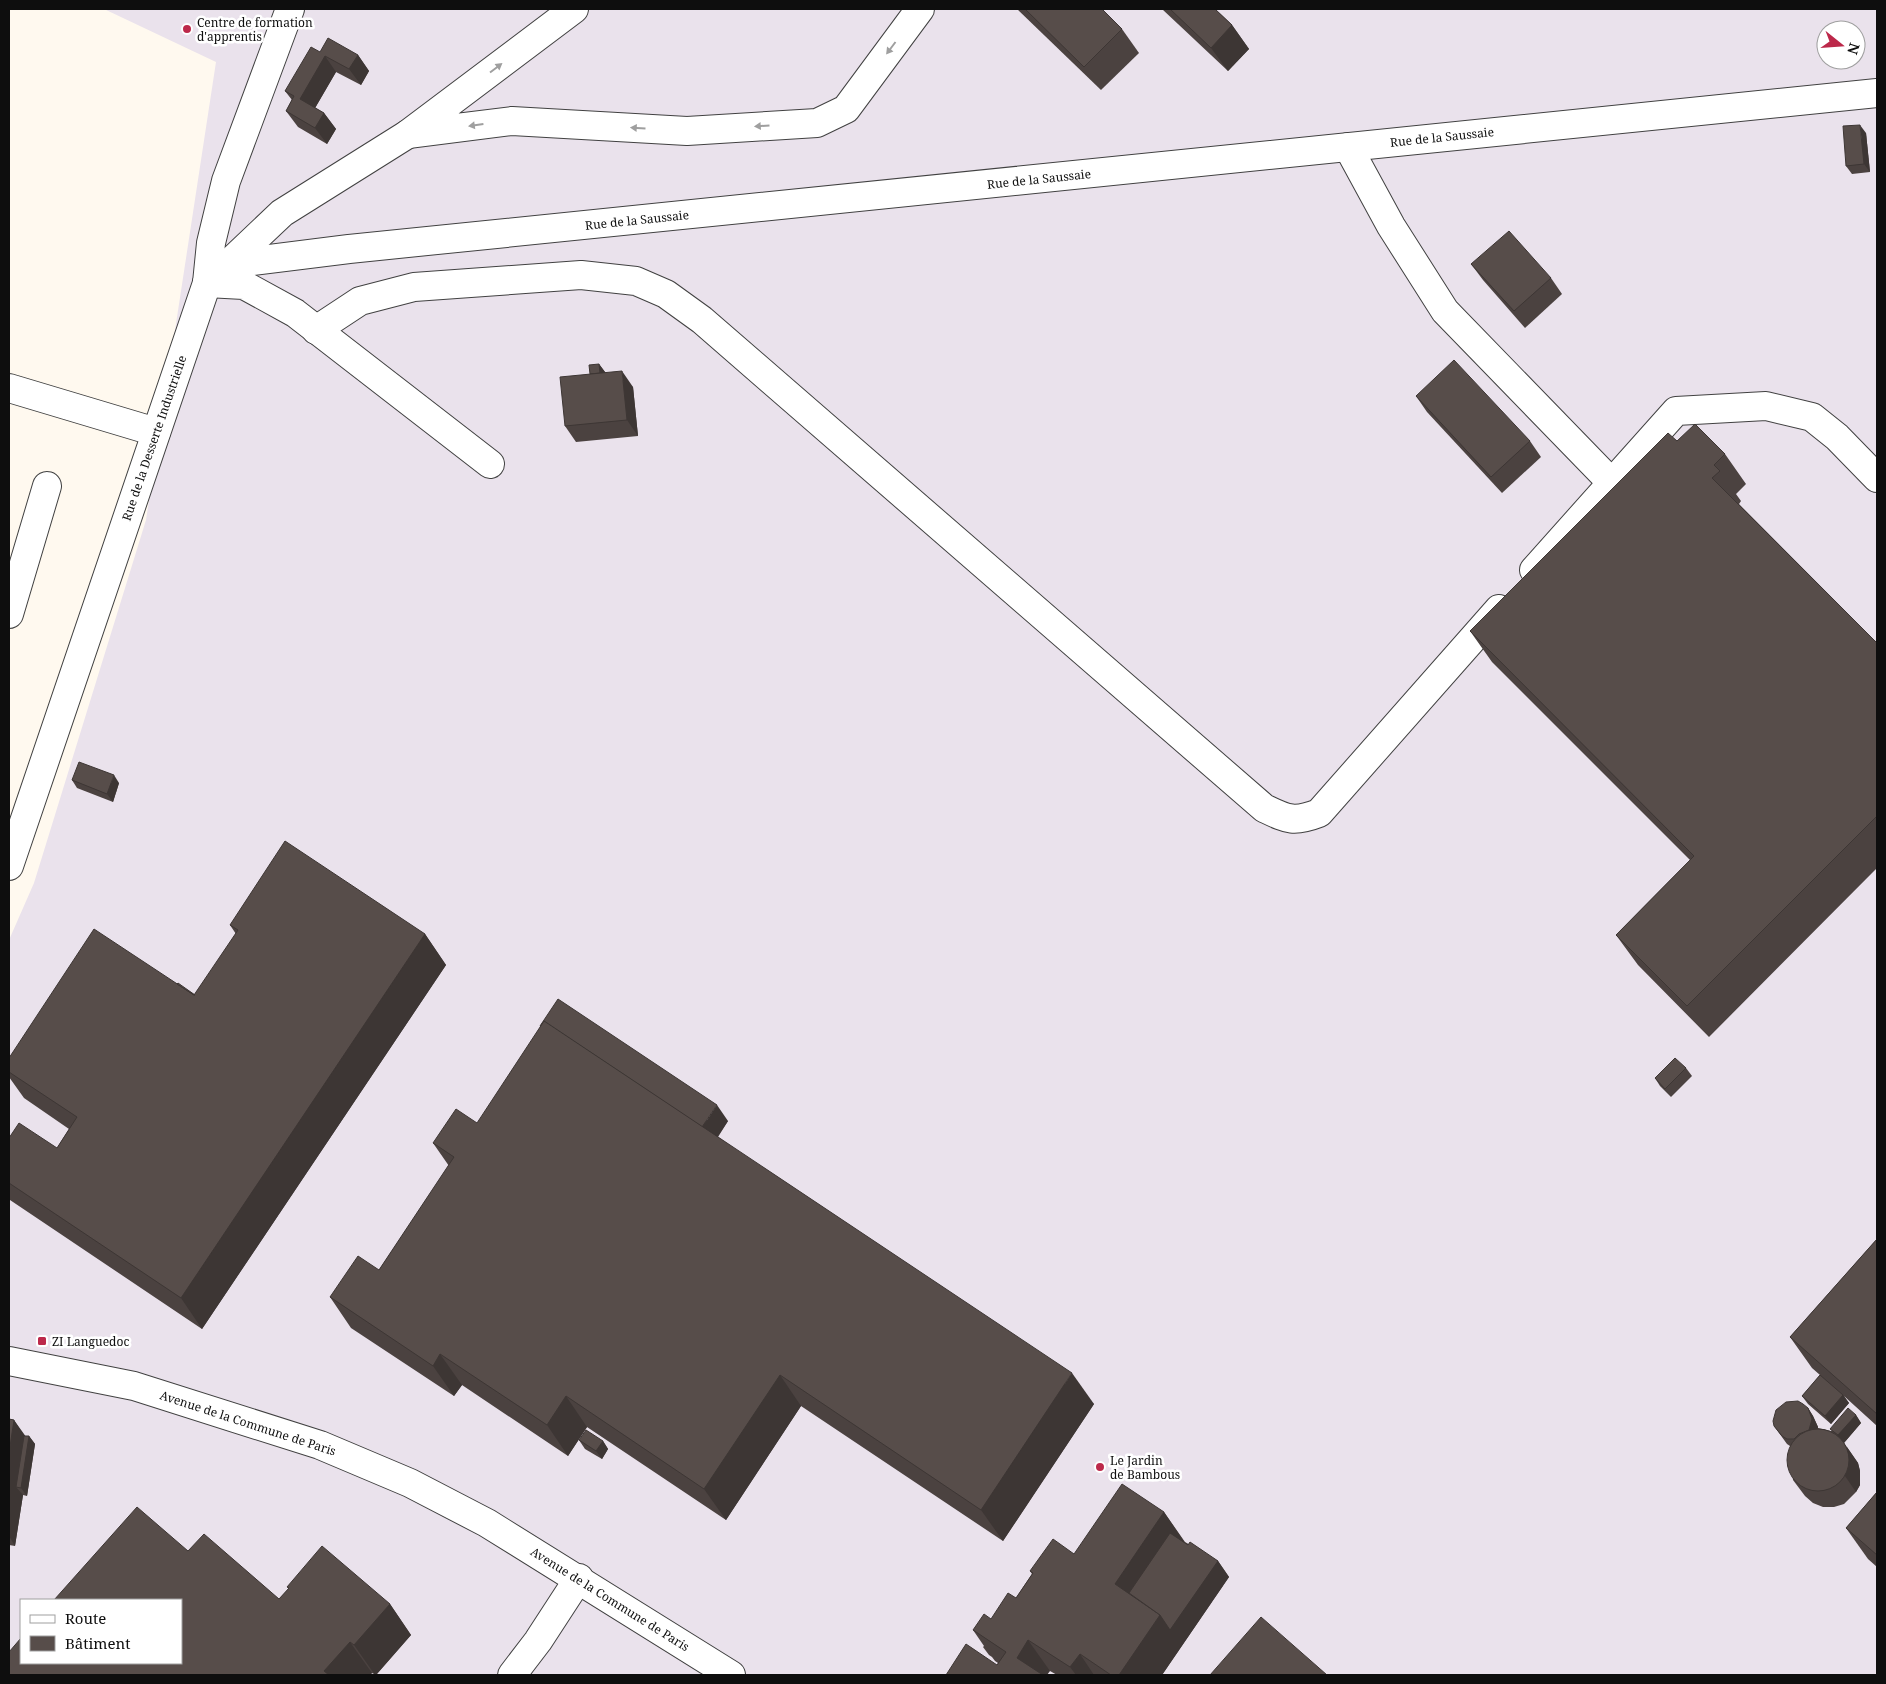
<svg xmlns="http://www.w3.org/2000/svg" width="1886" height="1684" viewBox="0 0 1886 1684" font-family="'Noto Serif',serif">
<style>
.industrial{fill:#eae2ec;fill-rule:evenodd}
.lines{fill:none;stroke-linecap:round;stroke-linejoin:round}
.minor-casing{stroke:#414141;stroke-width:30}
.minor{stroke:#fff;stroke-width:28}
.wall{fill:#4b4240}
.shaded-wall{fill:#3d3634}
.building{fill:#574d4a;stroke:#3d3634}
.oneway{fill:#9f9f9f}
.poi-dot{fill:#bc284a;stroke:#fff;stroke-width:2}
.labels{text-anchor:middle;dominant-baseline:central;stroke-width:5;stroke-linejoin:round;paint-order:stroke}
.poi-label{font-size:12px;fill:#0e0e0e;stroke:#fff;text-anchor:start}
.street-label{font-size:12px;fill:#0e0e0e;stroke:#fff}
</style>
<rect width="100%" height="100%" fill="#fff9ef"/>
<path class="industrial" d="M104,9H1877V1675H9V940L34,883L146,520L216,62ZM1826,30H1856V60H1826ZM21,1600H181V1663H21Z"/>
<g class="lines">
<defs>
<g id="minor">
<polyline points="574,9 408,134 512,121 687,131 817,123 846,109 920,9"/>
<polyline points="1348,147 1391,226 1445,311 1612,483"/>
<polyline points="225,267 282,213 408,134"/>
<polyline points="207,283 245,262 349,249 1877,93"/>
<polyline points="207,283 244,285 295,313 490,464"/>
<path d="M316,330L360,301L414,287L581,275L636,281L666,294L702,320L1264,808C1287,819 1293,823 1319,813L1499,609"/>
<polyline points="9,388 156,432"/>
<polyline points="1534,570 1676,411 1766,406 1812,417 1837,437 1877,478"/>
<polyline points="9,614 47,486"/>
<polyline points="9,866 207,283 211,243 226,181 290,9"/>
<polyline points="9,1361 134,1386 320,1445 410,1483 487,1523 731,1675"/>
<polyline points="512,1675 538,1641 579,1578"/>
</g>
</defs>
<use href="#minor" class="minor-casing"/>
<use href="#minor" class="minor"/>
</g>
<g class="wall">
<polygon points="1017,9 1102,9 1122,29 1139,53 1101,90"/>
<polygon points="1162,9 1215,9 1232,25 1249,49 1228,71"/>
<polygon points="320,52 358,55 369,71 361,85 336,72 315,108 324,113 336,129 327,144 298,127 286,111 292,100 285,91"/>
<polygon points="1866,133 1870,172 1852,174 1846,166"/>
<polygon points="1471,264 1551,278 1562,294 1525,328 1483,280"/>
<polygon points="599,364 605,372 633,387 638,436 576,442 565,426 590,374"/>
<polygon points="1416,396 1530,441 1541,457 1502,493 1427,412"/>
<polygon points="1725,454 1746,484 1736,494 1741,501 1739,504 1877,643 1877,868 1709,1037 1638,965 1616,935 1690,860 1492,662 1470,631"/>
<polygon points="72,780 119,783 113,802 77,788"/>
<polygon points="230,925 425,934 446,965 202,1329 10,1200 9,1199 9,1183 57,1148 69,1129 24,1098 9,1077 9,1072 177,984 195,995 236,934"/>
<polygon points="1686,1068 1692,1076 1671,1097 1660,1086 1655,1078"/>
<polygon points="728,1121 718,1137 1094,1404 1003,1541 801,1406 726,1520 587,1427 568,1456 462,1385 454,1396 351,1328 330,1297 379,1270 449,1166 433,1143 477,1123"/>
<polygon points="1877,1239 1877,1426 1844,1396 1849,1403 1831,1424 1808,1404 1802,1396 1820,1375 1812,1368 1790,1337"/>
<polygon points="1808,1408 1813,1416 1818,1427 1818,1428 1831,1431 1856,1415 1861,1423 1844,1443 1858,1463 1860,1471 1860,1485 1856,1492 1844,1504 1834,1507 1823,1507 1813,1503 1805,1496 1793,1480 1790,1446 1787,1444 1774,1426"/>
<polygon points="9,1419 14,1420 24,1436 29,1436 35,1444 27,1496 23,1495 15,1546 9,1545"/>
<polygon points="579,1440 603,1441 608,1449 602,1459 585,1449"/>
<polygon points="1877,1492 1877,1567 1868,1559 1846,1528"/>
<polygon points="1164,1512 1185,1542 1218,1561 1229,1577 1162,1675 1057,1675 1050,1671 997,1665 998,1663 995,1661 992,1657 989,1655 983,1647 984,1646 973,1630 991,1619 1016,1598 1032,1574 1030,1571 1074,1554"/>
<polygon points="188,1551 279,1599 289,1589 287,1587 390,1604 411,1635 376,1675 372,1673 370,1675 9,1675"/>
</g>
<g class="shaded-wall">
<polygon points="1232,25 1249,49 1228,71 1211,48"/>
<polygon points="358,55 369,71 361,85 349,69"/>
<polygon points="325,56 336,72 311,115 300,99"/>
<polygon points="324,113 336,129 327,144 315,128"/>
<polygon points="1860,125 1866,133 1870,172 1864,164"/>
<polygon points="599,364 605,372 606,381 601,375"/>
<polygon points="622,371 633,387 638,436 627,420"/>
<polygon points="114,775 119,783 113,802 107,794"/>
<polygon points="425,934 446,965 202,1329 181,1298"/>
<polygon points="717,1105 728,1121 710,1148 699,1132"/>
<polygon points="440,1354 462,1385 454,1396 433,1366"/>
<polygon points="1072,1373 1094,1404 1003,1541 981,1510"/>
<polygon points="780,1375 801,1406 726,1520 704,1489"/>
<polygon points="1843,1395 1849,1403 1831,1424 1825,1416"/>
<polygon points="566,1396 587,1427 568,1456 547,1425"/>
<polygon points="1808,1408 1813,1416 1818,1427 1814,1439 1809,1431"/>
<polygon points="1856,1415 1861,1423 1843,1444 1837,1436"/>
<polygon points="14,1420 29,1441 29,1436 35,1444 27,1496 21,1488 16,1487 23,1495 15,1546 9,1536 9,1453"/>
<polygon points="603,1441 608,1449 602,1459 596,1451"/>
<polygon points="1847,1447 1858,1463 1860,1471 1860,1485 1856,1492 1845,1476"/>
<polygon points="1164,1512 1185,1543 1140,1609 1115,1584"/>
<polygon points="1218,1561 1229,1577 1162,1675 1119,1675 1160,1615"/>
<polygon points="390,1604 411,1635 376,1675 375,1675 354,1645"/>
<polygon points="1028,1640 1050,1671 1047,1675 1028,1675 1017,1658"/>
<polygon points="350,1642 372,1673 370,1675 327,1675 324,1671"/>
<polygon points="1080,1654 1094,1675 1076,1675 1070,1667"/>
</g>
<g class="building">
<polygon points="1025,9 1102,9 1122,29 1084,67"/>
<polygon points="1170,9 1215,9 1232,25 1211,48"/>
<polygon points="328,38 358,55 349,69 325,56 300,99 324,113 315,128 286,111 294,96 285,91 311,47 320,52"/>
<polygon points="1860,125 1864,164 1846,166 1843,126"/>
<polygon points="1509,231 1551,278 1514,311 1471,264"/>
<polygon points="1454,360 1530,441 1491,477 1416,396"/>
<polygon points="599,364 600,373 590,374 589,365"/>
<polygon points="622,371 627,420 565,426 560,377"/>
<polygon points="1695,424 1725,454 1714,465 1720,471 1712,478 1877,643 1877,816 1687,1006 1616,935 1694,856 1470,631 1668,433 1677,441"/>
<polygon points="79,762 114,775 107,794 72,780"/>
<polygon points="285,841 425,934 181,1298 9,1183 9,1138 19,1123 57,1148 77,1117 9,1072 9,1058 94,929 194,995 238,930 230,925"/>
<polygon points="178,983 195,995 194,995 177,984"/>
<polygon points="558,999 717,1105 702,1127 544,1021 541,1027 540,1026"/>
<polygon points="544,1021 1072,1373 981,1510 780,1375 704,1489 566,1396 547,1425 440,1354 433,1366 330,1297 358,1256 379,1270 454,1157 433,1143 456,1109 477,1123"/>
<polygon points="1675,1058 1686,1068 1665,1089 1655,1078"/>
<polygon points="1877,1239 1877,1414 1790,1337"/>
<polygon points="1820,1375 1843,1395 1825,1416 1802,1396"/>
<polygon points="1798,1401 1803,1404 1808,1408 1812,1419 1809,1430 1799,1434 1794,1439 1787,1439 1782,1436 1774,1426 1773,1421 1776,1410 1786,1402"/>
<polygon points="1848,1408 1856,1415 1838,1435 1830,1429"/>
<polygon points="9,1419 14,1420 9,1453"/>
<circle cx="1818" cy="1460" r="31"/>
<polygon points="586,1430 603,1441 596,1451 579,1440"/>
<polygon points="24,1436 29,1436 21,1488 16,1487"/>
<polygon points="1122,1484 1164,1512 1115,1584 1160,1615 1119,1675 1111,1675 1080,1654 1070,1667 1028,1640 1017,1658 1043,1675 946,1675 966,1644 997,1665 1006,1652 973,1630 984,1614 991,1619 1008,1593 1016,1598 1033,1573 1030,1571 1053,1539 1074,1554"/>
<polygon points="1877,1492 1877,1555 1846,1528"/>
<polygon points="137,1507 188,1551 204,1534 279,1599 289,1588 287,1587 322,1546 390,1604 354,1645 350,1642 324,1671 329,1675 9,1675 9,1652 21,1638 21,1663 181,1663 181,1600 54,1600"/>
<polygon points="1170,1533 1188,1545 1190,1542 1218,1561 1170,1630 1160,1615 1129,1593"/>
<polygon points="1261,1617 1327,1675 1210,1675"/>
</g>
<defs><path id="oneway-solid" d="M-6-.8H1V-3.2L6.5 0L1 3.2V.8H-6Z" transform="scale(1.25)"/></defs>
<g class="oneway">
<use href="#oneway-solid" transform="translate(891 48) rotate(127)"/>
<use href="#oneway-solid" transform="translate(496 68) rotate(-37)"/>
<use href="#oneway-solid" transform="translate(476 125) rotate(172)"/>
<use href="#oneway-solid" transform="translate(762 126) rotate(176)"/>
<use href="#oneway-solid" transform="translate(638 128) rotate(-177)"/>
</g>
<g class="poi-dot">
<circle cx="187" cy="29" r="5"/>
<rect x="37" y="1336" width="10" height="10" rx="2.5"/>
<circle cx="1100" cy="1467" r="5"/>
</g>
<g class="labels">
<g class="poi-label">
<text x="197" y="22">Centre de formation<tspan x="197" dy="14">d'apprentis</tspan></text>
<text x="52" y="1341">ZI Languedoc</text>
<text x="1110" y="1460">Le Jardin<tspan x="1110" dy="14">de Bambous</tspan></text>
</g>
<g class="street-label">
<text transform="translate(1442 137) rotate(-6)">Rue de la Saussaie</text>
<text transform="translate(1039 179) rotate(-6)">Rue de la Saussaie</text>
<text transform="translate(637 220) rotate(-6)">Rue de la Saussaie</text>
<text transform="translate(154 438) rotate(-71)">Rue de la Desserte Industrielle</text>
<text transform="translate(248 1423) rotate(18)">Avenue de la Commune de Paris</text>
<text transform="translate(610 1599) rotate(32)">Avenue de la Commune de Paris</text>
</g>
</g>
<rect width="1886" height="1684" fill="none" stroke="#0e0e0e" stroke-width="20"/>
<rect x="20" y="1599" width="162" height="65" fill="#ffffff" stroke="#9f9f9f"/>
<rect x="30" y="1615" width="25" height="8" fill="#ffffff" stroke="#9f9f9f"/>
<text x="65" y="1624" font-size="15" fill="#0e0e0e">Route</text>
<rect x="30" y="1636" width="25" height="15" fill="#574d4a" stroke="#9f9f9f"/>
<text x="65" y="1649" font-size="15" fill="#0e0e0e">Bâtiment</text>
<g transform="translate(1841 45) rotate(107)"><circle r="24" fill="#ffffff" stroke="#9f9f9f"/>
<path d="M0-4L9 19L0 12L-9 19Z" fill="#bc284a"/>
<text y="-8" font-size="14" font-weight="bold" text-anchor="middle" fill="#0e0e0e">N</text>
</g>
</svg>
